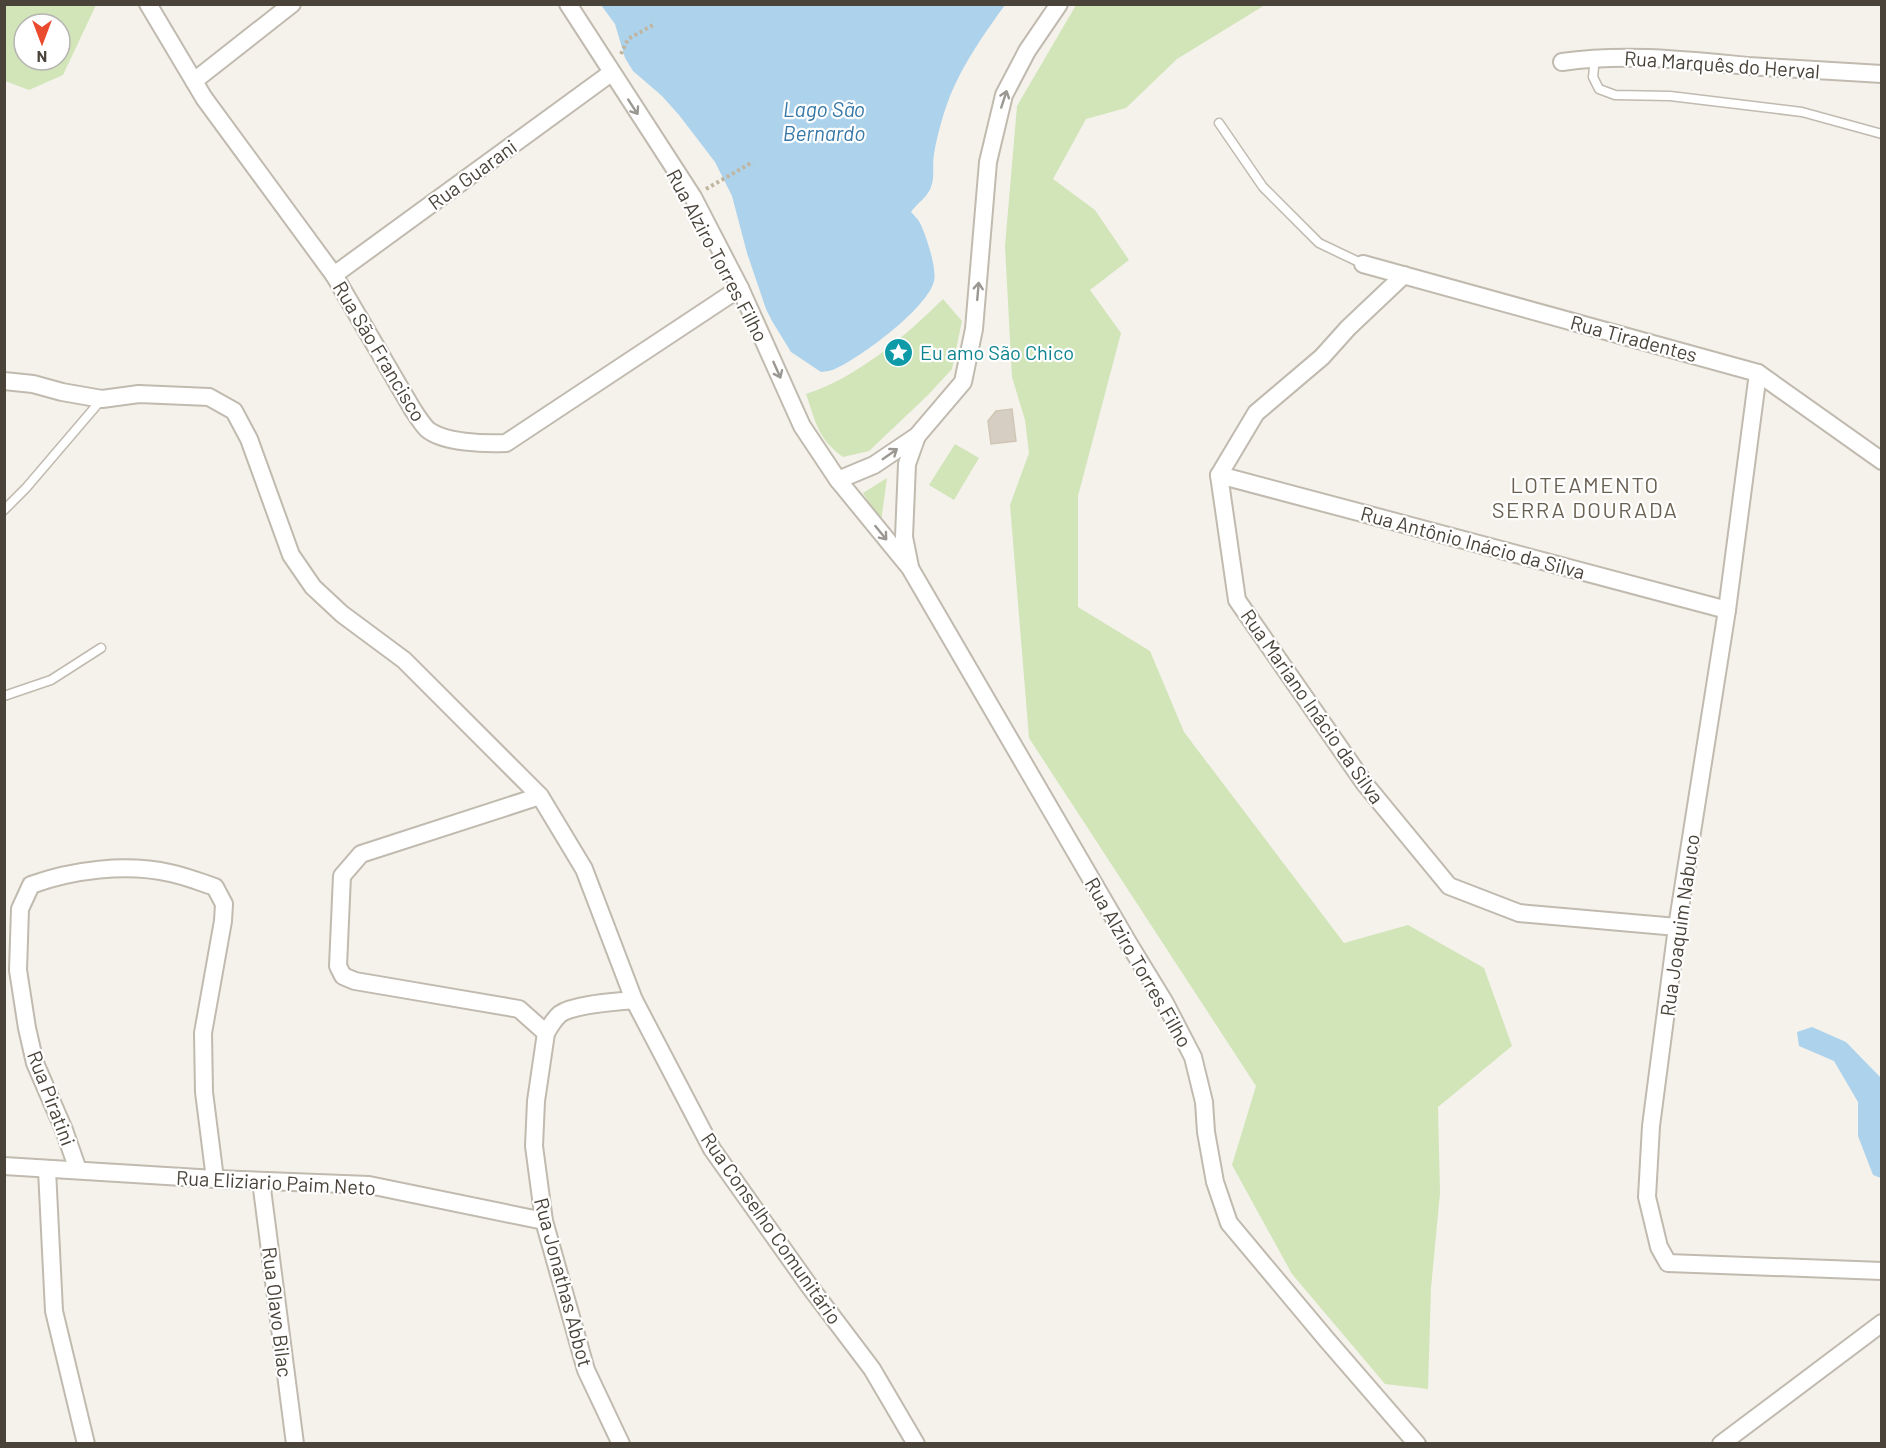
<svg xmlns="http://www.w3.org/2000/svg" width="1886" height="1448" viewBox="0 0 1886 1448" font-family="Barlow,sans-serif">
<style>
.green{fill:#d1e5b8;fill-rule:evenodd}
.water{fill:#add2ec}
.building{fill:#d6cec2;stroke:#d0c6b5;stroke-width:1.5}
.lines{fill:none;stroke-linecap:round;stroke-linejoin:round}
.lane-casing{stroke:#c0baaf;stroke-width:11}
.street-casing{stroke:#c0baaf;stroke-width:20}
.path{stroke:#c0b5a1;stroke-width:4;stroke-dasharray:3 3;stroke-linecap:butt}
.lane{stroke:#fff;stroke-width:8}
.street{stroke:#fff;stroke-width:16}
.oneway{stroke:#9b9893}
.labels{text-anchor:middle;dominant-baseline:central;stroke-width:4.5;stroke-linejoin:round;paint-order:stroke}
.street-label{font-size:20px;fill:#49433a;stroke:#fff}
.culture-label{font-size:20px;fill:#0d838f;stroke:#fff;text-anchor:start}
.water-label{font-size:21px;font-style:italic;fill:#3778a6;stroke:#fff}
.quarter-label{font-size:22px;letter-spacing:1.5px;fill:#6b6152;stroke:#fff}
</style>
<rect width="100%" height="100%" fill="#f5f2ec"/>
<g class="green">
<path d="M4,5H96L63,75L29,90L5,81ZM24,24H60V60H24Z"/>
<polygon points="1076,5 1265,5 1177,59 1126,108 1086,119 1053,179 1095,210 1129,260 1090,290 1121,333 1078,496 1078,607 1150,651 1184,732 1344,943 1408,925 1484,968 1512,1046 1438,1107 1440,1193 1431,1288 1428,1389 1385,1384 1292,1274 1232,1165 1256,1086 1029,738 1010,505 1029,453 1025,420 1012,377 1005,246 1017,106"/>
<path d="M943,299L962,321L952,369L928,395L869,451L843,457C818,439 816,423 806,394C855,379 907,335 943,299Z"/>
<polygon points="955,444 979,458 954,500 929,485"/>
<polygon points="887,478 881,522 863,493"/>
</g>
<g class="water">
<path d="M601,5H1005C984,34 964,62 950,96C943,114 937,136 934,154C932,165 935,177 931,187C928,197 917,203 911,212C914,215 918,219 920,223C926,235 937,268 934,281C928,308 860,358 835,369C831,371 826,371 821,372L791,352L772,321L766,309L747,253L732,196L715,162L679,115L662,96L633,71L625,58L615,24Z"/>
<polygon points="1812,1027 1846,1042 1881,1078 1881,1178 1873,1175 1858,1136 1858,1102 1834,1061 1799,1046 1797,1032"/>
</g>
<polygon class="building" points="1012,409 1016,441 991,444 988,421 996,411"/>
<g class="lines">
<defs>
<g id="lane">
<polyline points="1595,57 1593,77 1599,89 1615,95 1670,96 1802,112 1882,134"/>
<polyline points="1219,123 1263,187 1319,243 1363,264"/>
<polyline points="4,510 26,488 102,399"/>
<polyline points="4,696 51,680 101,648"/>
</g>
<g id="street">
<path d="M148,4L204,98L334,275L413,410C417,416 422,424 427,429C443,443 486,444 506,443L740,288"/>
<polyline points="568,4 693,197 740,288 802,426 838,480 910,568 1129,944 1165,1003 1193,1057 1204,1102 1206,1132 1215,1182 1229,1223 1327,1340 1417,1444"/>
<path d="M1562,62C1625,53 1685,60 1749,66C1793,69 1837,71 1882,74"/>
<polyline points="194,81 292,4"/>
<polyline points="1363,264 1758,373 1882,461"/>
<polyline points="334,275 611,73"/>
<polyline points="1404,275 1348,328 1322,357 1256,413 1219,475 1237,600 1365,784 1449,886 1519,913 1677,927"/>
<polyline points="1758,373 1727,610 1677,927 1651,1126 1647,1197 1659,1247 1668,1263 1882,1271"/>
<polyline points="4,381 33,384 62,392 102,399 139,394 209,397 234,411 249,439 291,555 313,587 342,614 404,660 540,796 584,869 634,1000 712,1149 810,1287 872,1369 916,1444"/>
<polyline points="1219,475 1727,610"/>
<polyline points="838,480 874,465 917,436 963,382 974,329 988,162 1004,95 1027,51 1059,4"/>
<polyline points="910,567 904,537 907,464 917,436"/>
<polyline points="540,796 361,854 342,876 338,966 343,976 355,981 519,1009 546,1033"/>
<polyline points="4,1166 215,1179 369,1185 544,1221"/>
<polyline points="47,1170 54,1311 86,1444"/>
<path d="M78,1170L64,1130L35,1063L27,1028L18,970L20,909L31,885C72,870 126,863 170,873C185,876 200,882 215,887L224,904L223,921L203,1033L204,1092L215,1179"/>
<polyline points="261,1181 295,1444"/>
<path d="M621,1444L586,1370L544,1221L534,1146L536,1101L546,1033C550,1026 554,1019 560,1014C574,1004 616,1002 634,1000"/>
<polyline points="1721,1444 1882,1323"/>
</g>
</defs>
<use href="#lane" class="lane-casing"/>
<use href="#street" class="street-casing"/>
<g class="path">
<polyline points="621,54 628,39 653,25"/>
<polyline points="706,189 753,162"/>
</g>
<use href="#lane" class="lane"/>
<use href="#street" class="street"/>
</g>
<defs><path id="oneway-shaft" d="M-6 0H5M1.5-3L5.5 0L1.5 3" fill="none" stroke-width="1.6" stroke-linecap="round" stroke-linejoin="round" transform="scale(1.5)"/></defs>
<g class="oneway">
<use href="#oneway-shaft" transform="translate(1004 99) rotate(-72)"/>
<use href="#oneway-shaft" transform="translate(633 107) rotate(57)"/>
<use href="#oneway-shaft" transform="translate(978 291) rotate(-85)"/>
<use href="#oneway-shaft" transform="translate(777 370) rotate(66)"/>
<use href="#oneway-shaft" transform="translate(890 454) rotate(-35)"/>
<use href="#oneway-shaft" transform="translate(881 533) rotate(51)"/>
</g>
<defs>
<symbol id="sight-disc" viewBox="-11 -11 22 22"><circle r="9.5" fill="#0f9aa8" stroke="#fff"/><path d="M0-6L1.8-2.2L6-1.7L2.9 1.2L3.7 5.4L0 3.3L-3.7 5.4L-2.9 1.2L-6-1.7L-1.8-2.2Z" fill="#fff"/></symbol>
</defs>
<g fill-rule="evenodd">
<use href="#sight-disc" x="882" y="336" width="33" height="33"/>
</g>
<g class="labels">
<g class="street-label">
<text transform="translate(1722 64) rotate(4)">Rua Marquês do Herval</text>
<text transform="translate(472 174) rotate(-36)">Rua Guarani</text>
<text transform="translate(718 255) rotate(62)">Rua Alziro Torres Filho</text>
<text transform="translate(1634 338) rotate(15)">Rua Tiradentes</text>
<text transform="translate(380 351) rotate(59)">Rua São Francisco</text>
<text transform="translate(1473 542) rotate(15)">Rua Antônio Inácio da Silva</text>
<text transform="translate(1313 706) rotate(55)">Rua Mariano Inácio da Silva</text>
<text transform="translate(1679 925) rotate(-82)">Rua Joaquim Nabuco</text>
<text transform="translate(1139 962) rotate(60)">Rua Alziro Torres Filho</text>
<text transform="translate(52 1098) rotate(69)">Rua Piratini</text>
<text transform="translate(276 1182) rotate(3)">Rua Eliziario Paim Neto</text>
<text transform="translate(772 1228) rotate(55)">Rua Conselho Comunitário</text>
<text transform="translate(564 1282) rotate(75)">Rua Jonathas Abbot</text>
<text transform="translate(278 1312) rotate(83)">Rua Olavo Bilac</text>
</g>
<g class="culture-label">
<text x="920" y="352">Eu amo São Chico</text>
</g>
<g class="water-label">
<text x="824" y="108">Lago São<tspan x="824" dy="24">Bernardo</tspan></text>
</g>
<g class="quarter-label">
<text x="1585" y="484">LOTEAMENTO<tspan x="1585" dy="25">SERRA DOURADA</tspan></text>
</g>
</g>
<rect width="1886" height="1448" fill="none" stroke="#49433a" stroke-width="12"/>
<g transform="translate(42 42) rotate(180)"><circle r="28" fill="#ffffff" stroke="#b6b4b0" stroke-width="1.5"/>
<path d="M0-4.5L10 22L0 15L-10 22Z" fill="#ea4a2d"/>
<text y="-9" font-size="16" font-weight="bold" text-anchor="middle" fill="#49433a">N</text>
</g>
</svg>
